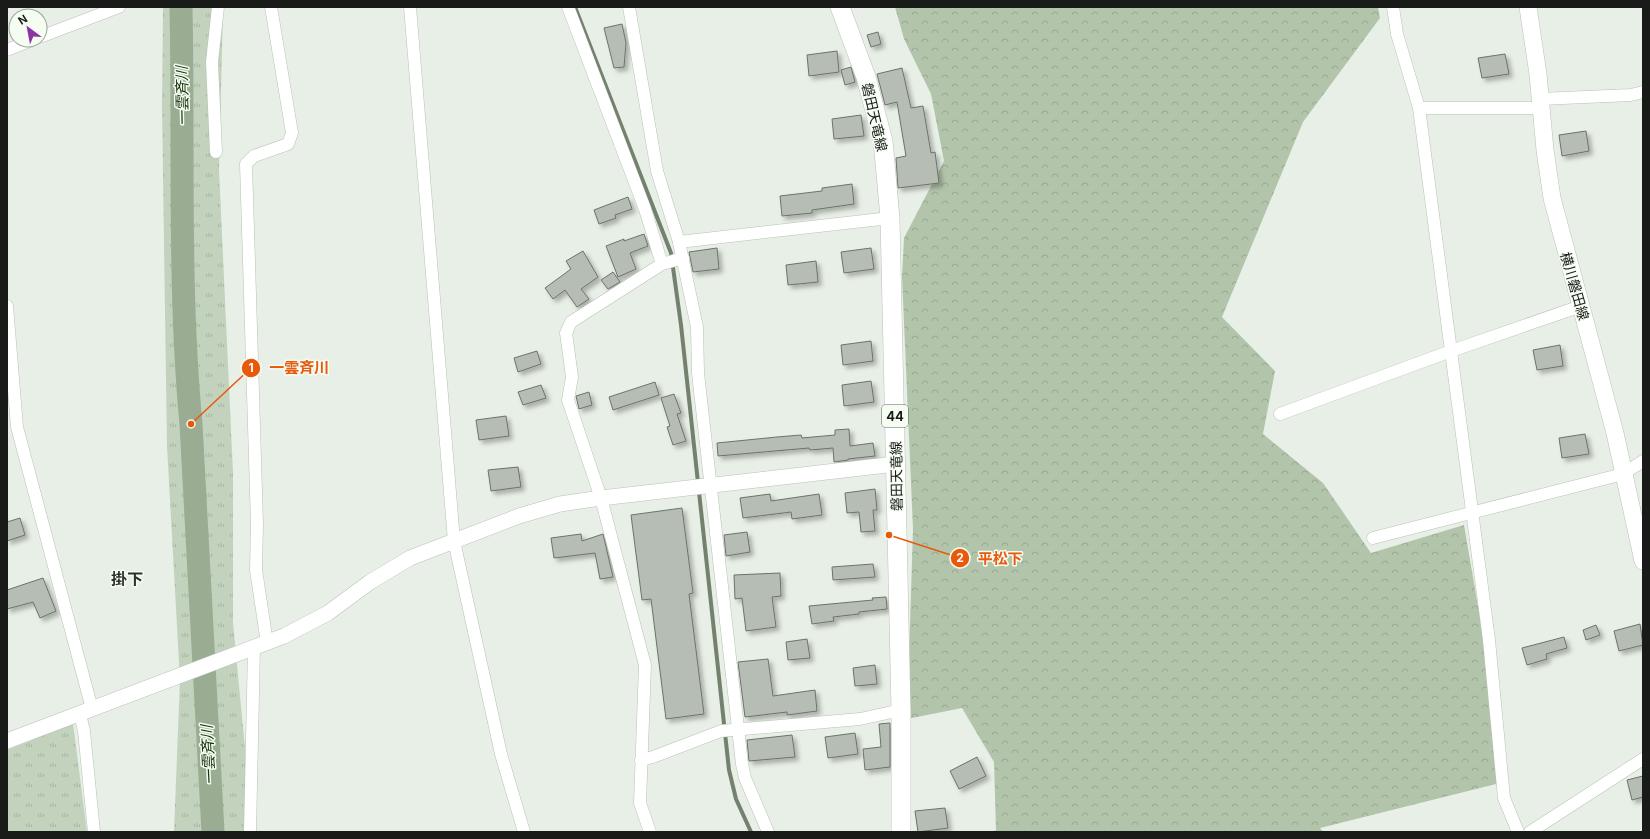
<svg xmlns="http://www.w3.org/2000/svg" width="1650" height="839" viewBox="0 0 1650 839" font-family="Inter,'Noto Sans JP',sans-serif">
<style>
.grass{fill:url(#grass-tufts)}
.forest{fill:url(#forest-crowns)}
.lines{fill:none;stroke-linecap:round;stroke-linejoin:round}
.stream{stroke:#73816e;stroke-width:4}
.river{stroke:#9aad93;stroke-width:23}
.building{fill:#b6bdb4;stroke:#6c736a;filter:url(#shadow)}
.minor-casing{stroke:#bac1b8;stroke-width:13}
.tertiary-casing{stroke:#bac1b8;stroke-width:16}
.secondary-casing{stroke:#bac1b8;stroke-width:18}
.primary-casing{stroke:#bac1b8;stroke-width:20}
.minor{stroke:#fff;stroke-width:12}
.tertiary{stroke:#fff;stroke-width:15}
.secondary{stroke:#fff;stroke-width:17}
.primary{stroke:#fff;stroke-width:19}
.labels{text-anchor:middle;dominant-baseline:central;stroke-width:3;stroke-linejoin:round;paint-order:stroke}
.shield{fill:#f5fdf3;stroke:#5b5f5a;stroke-width:1}
.shield-label{font-size:13px;font-weight:bold;fill:#191b18}
.street-label{font-size:14px;fill:#191b18;stroke:#f5fdf3}
.water-label{font-size:15px;font-style:italic;fill:#17320a;stroke:#f5fdf3}
.quarter-label{font-size:16px;font-weight:bold;fill:#2c312a;stroke:#f5fdf3}
.leader{fill:none;stroke:#e8590c;stroke-width:1.5}
.callout-dot{fill:#e8590c;stroke:#f5fdf3;stroke-width:1.5}
.mark-label{font-size:12px;text-anchor:middle;font-weight:bold;fill:#fff}
.callout-label{font-size:15px;text-anchor:middle;font-weight:bold;fill:#e8590c;stroke:#f5fdf3;stroke-width:3;stroke-linejoin:round;paint-order:stroke}
</style>
<defs>
<pattern id="grass-tufts" width="24" height="20" patternUnits="userSpaceOnUse"><rect width="24" height="20" fill="#c2d2bd"/><path d="M3 7l-1-3M5 7V3M7 7l1-3M15 17l-1-3M17 17v-4M19 17l1-3" fill="none" stroke="#a6b4a2"/></pattern>
<pattern id="forest-crowns" width="20" height="18" patternUnits="userSpaceOnUse"><rect width="20" height="18" fill="#b2c5ab"/><path d="M2 6a3 3 0 1 1 6 0M12 15a3 3 0 1 1 6 0" fill="none" stroke="#98a992"/></pattern>
<filter id="shadow"><feDropShadow dx="3.5" dy="3.5" stdDeviation="2" flood-color="#0004"/></filter>
</defs>
<rect width="100%" height="100%" fill="#e8efe6"/>
<g class="grass">
<polygon points="163,7 223,7 219,170 233,473 233,623 253,832 174,832 180,680 167,446 162,105"/>
<polygon points="73,723 87,832 7,832 7,750"/>
</g>
<polygon class="forest" points="895,7 1378,7 1380,18 1303,122 1222,317 1275,371 1263,434 1323,483 1371,553 1464,525 1495,705 1500,783 1320,828 1323,832 993,832 996,830 994,762 962,708 907,719 913,529 902,277 904,238 944,161 931,94 904,39"/>
<g class="lines">
<polyline class="stream" points="575,7 671,253 681,325 729,770 736,799 751,832"/>
<path class="river" d="M181,7C184,146 178,286 191,424L213,832"/>
</g>
<g class="building">
<polygon points="622,24 626,43 624,67 614,68 604,28"/>
<polygon points="878,32 881,44 871,47 867,35"/>
<polygon points="837,51 839,72 809,76 807,55"/>
<polygon points="1505,54 1509,74 1482,78 1478,58"/>
<polygon points="851,67 855,82 845,85 841,70"/>
<polygon points="902,68 911,108 923,106 931,153 935,152 939,183 898,188 896,158 906,156 897,102 885,105 877,74"/>
<polygon points="861,115 864,136 834,139 832,119"/>
<polygon points="1586,131 1589,151 1562,156 1559,135"/>
<polygon points="852,184 854,204 812,210 812,213 782,216 780,196 822,191 822,188"/>
<polygon points="628,197 632,209 615,215 616,218 599,224 594,210"/>
<polygon points="644,234 648,246 630,253 636,269 618,277 606,246 624,239 624,241"/>
<polygon points="717,248 719,269 693,272 689,252"/>
<polygon points="871,248 874,269 844,273 841,252"/>
<polygon points="583,251 598,277 581,289 589,299 577,307 565,290 553,299 545,288 571,269 566,261"/>
<polygon points="816,261 818,282 788,285 786,265"/>
<polygon points="613,272 620,282 608,289 601,280"/>
<polygon points="871,341 873,361 843,365 841,345"/>
<polygon points="1560,345 1563,366 1537,370 1533,350"/>
<polygon points="537,351 541,364 518,372 514,358"/>
<polygon points="871,381 874,402 844,406 842,385"/>
<polygon points="655,382 659,395 613,410 609,397"/>
<polygon points="541,385 546,398 523,405 518,392"/>
<polygon points="589,392 592,405 579,409 576,396"/>
<polygon points="674,394 681,413 677,414 686,441 673,445 667,427 670,426 661,398"/>
<polygon points="506,416 509,436 479,440 476,420"/>
<polygon points="849,429 850,446 873,443 875,456 848,459 848,460 834,462 833,448 810,450 809,448 718,456 717,443 777,437 801,435 802,438 835,435 835,430"/>
<polygon points="1585,434 1589,454 1562,458 1559,438"/>
<polygon points="518,467 521,487 491,491 488,470"/>
<polygon points="875,489 877,510 873,510 875,531 861,532 859,512 847,513 845,493"/>
<polygon points="770,494 771,501 819,494 822,515 792,519 791,512 743,518 740,498"/>
<polygon points="682,508 693,593 689,594 704,714 666,719 651,599 642,600 631,515"/>
<polygon points="20,518 25,535 7,541 7,522"/>
<polygon points="747,532 750,552 726,556 724,535"/>
<polygon points="581,534 582,541 603,534 613,577 600,579 595,553 554,558 551,538"/>
<polygon points="873,564 875,577 833,580 832,567"/>
<polygon points="780,573 781,596 772,597 776,627 746,631 742,598 735,599 734,575"/>
<polygon points="43,578 56,611 40,618 33,602 7,609 7,590"/>
<polygon points="886,597 887,609 859,612 859,614 833,617 834,621 812,624 809,606 873,600 872,598"/>
<polygon points="1640,624 1643,645 1619,651 1614,631"/>
<polygon points="1596,625 1600,635 1586,640 1583,630"/>
<polygon points="1564,637 1567,648 1546,654 1547,659 1527,665 1522,648"/>
<polygon points="807,639 810,658 788,660 786,642"/>
<polygon points="768,659 773,696 815,690 817,711 787,715 787,712 745,717 738,662"/>
<polygon points="875,665 877,684 855,686 853,668"/>
<polygon points="890,723 890,767 865,770 863,749 881,747 879,724"/>
<polygon points="855,733 858,754 828,758 825,737"/>
<polygon points="792,735 795,757 749,761 747,740"/>
<polygon points="977,757 986,776 959,789 950,771"/>
<polygon points="1643,776 1643,797 1632,800 1627,780"/>
<polygon points="945,808 948,828 918,832 915,811"/>
</g>
<g class="lines">
<defs>
<g id="minor">
<polyline points="410,7 454,541 501,754 524,832"/>
<polyline points="568,7 645,209 662,264"/>
<polyline points="629,7 657,171 679,242 697,327 698,373 742,764 745,778 768,832"/>
<polyline points="1393,7 1397,34 1419,108 1489,640 1504,798 1518,832"/>
<polyline points="40,37 119,7"/>
<polyline points="7,50 32,40"/>
<polyline points="1540,99 1631,95 1643,92"/>
<polyline points="1419,108 1541,108"/>
<polyline points="216,152 212,62 218,7"/>
<polyline points="679,242 890,218"/>
<polyline points="7,306 17,427 92,709"/>
<polyline points="1280,414 1451,351 1581,306"/>
<polyline points="1373,538 1623,474 1643,461"/>
<polyline points="267,643 256,570 257,524 246,164 254,156 288,144 292,133 271,7"/>
<polyline points="80,714 84,731 94,832"/>
<polyline points="641,760 653,757 721,731 860,719 901,710"/>
<polyline points="250,832 254,648"/>
<polyline points="650,832 640,803 645,665 601,498 568,400 572,377 566,333 571,322 662,264 683,258"/>
<polyline points="1530,832 1643,759"/>
</g>
<polyline id="tertiary" points="7,741 284,636 328,613 370,582 410,558 519,516 560,504 601,498 896,464"/>
<polyline id="secondary" points="1528,7 1538,74 1545,150 1552,198 1615,433 1643,561"/>
<polyline id="primary" points="840,7 866,77 883,141 890,218 901,710 901,832"/>
</defs>
<use href="#minor" class="minor-casing"/>
<use href="#tertiary" class="tertiary-casing"/>
<use href="#secondary" class="secondary-casing"/>
<use href="#primary" class="primary-casing"/>
<use href="#minor" class="minor"/>
<use href="#tertiary" class="tertiary"/>
<use href="#secondary" class="secondary"/>
<use href="#primary" class="primary"/>
</g>
<g class="labels">
<rect class="shield" x="882" y="405" width="26" height="22" rx="3"/>
<g class="shield-label">
<text x="895" y="416">44</text>
</g>
<g class="street-label">
<text transform="translate(875 117) rotate(77)">磐田天竜線</text>
<text transform="translate(1575 286) rotate(74)">横川磐田線</text>
<text transform="translate(896 476) rotate(-91)">磐田天竜線</text>
</g>
<g class="water-label">
<text transform="translate(182 96) rotate(-91)">一雲斉川</text>
<text transform="translate(208 755) rotate(-93)">一雲斉川</text>
</g>
<g class="quarter-label">
<text x="127" y="579">掛下</text>
</g>
</g>
<path class="leader" d="M191 424L251 368M889 535L960 558"/>
<g class="callout-dot">
<circle cx="191" cy="424" r="4"/>
<circle cx="889" cy="535" r="4"/>
<circle cx="251" cy="368" r="10"/>
<circle cx="960" cy="558" r="10"/>
</g>
<g class="mark-label">
<text x="251" y="372">1</text>
<text x="960" y="562">2</text>
</g>
<g class="callout-label">
<text x="299" y="373">一雲斉川</text>
<text x="1000" y="564">平松下</text>
</g>
<rect width="1650" height="839" fill="none" stroke="#191b18" stroke-width="16"/>
<g transform="translate(28 28) rotate(328)"><circle r="19" fill="#f5fdf3" stroke="#9da39b"/>
<path d="M0-3L7 15L0 10L-7 15Z" fill="#8a35a3"/>
<text y="-6" font-size="11" font-weight="bold" text-anchor="middle" fill="#191b18">N</text>
</g>
</svg>
